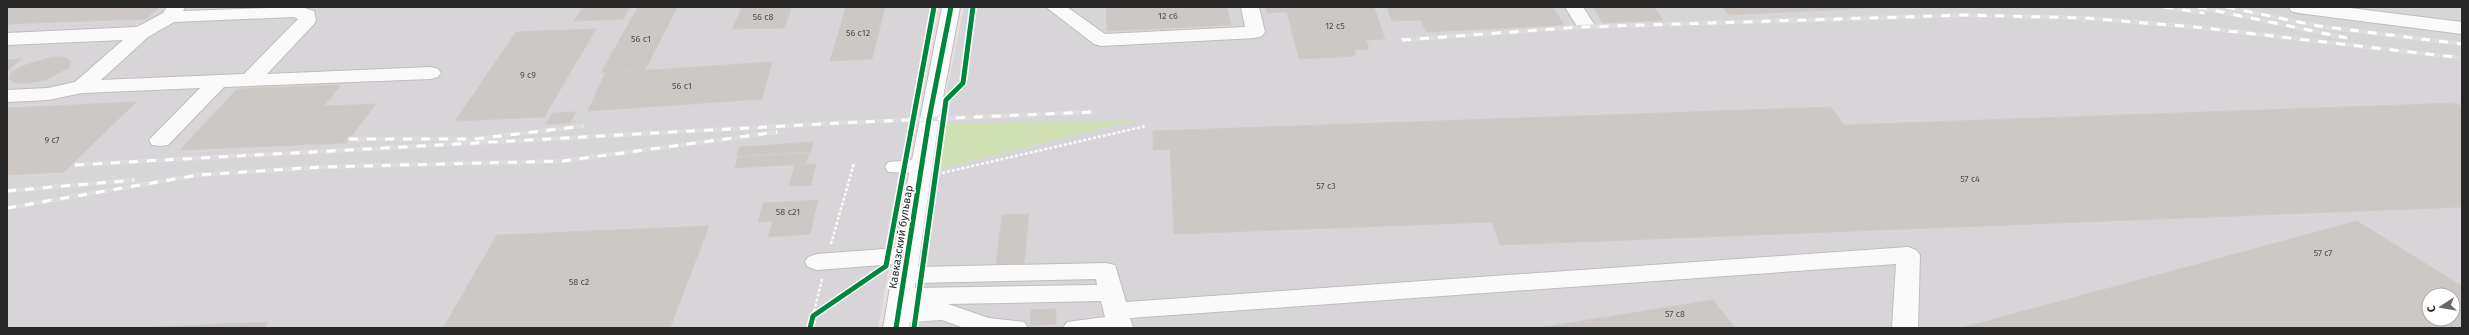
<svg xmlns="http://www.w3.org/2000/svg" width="2469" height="335" viewBox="0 0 2469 335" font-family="'Fira Sans',sans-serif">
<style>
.industrial{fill:#d8d5d8;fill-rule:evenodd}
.green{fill:#cfe1b3}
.building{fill:#ccc8c5;stroke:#d1cbc8;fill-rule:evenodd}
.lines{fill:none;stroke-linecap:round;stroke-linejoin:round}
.minor-casing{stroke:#bfbdbd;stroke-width:2}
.path{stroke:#fbfafa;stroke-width:2.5;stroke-dasharray:3 2;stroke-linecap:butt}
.minor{fill:#fbfafa;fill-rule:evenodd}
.rail-casing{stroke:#dcdcdd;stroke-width:4.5}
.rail{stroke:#fff;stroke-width:3;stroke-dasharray:9;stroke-linecap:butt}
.cycleway-casing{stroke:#fff;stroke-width:8}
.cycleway{stroke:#00873e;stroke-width:5}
.labels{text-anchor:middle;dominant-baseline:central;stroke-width:3.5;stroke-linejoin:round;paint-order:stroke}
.number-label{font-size:9px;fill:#51504f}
.street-label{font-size:11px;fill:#272727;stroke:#fff}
</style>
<rect width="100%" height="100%" fill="#e6dfdb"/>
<g class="industrial">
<polygon points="7,7 936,7 878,328 7,328"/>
<path d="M964,7H2462V328H918L947,90ZM2429,295H2453V319H2429Z"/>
</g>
<polygon class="green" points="1135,120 938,169 946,124"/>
<g class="building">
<polygon points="7,7 128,7 114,20 7,24"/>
<polygon points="128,7 159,7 146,19 114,20"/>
<polygon points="583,7 630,7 623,19 574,21"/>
<polygon points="638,7 677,7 645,70 601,73"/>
<polygon points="742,7 792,7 784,28 732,29"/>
<polygon points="846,7 885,7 872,59 830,61"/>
<polygon points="1106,7 1227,7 1231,25 1107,31"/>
<polygon points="1266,7 1374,7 1385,39 1366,40 1369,49 1354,50 1356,56 1299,59 1287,12 1267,13"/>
<polygon points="1387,7 1553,7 1564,25 1426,32 1421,20 1392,21"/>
<polygon points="1593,7 1654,7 1663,20 1603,23"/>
<polygon points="1723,7 1888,7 1729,15"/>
<polygon points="596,29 544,117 455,121 516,32"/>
<polygon points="52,57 65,57 71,61 70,67 45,80 29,83 16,83 9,79 11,73 22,66"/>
<polygon points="21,59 9,69 7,69 7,60"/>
<polygon points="772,62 762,99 588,111 605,73"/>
<polygon points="341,85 324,106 376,104 346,143 180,150 237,89"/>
<polygon points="136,102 64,172 7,175 7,108"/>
<polygon points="2456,103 2462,107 2462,207 1500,245 1464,139 1153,150 1153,131 1831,107 1844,125"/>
<polygon points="576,112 570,123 546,124 553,113"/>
<polygon points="1464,139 1492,222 1174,234 1170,149"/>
<polygon points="813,142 811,152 736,156 740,147"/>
<polygon points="809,153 806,164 735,168 738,157"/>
<polygon points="816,164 811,185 789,186 795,165"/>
<polygon points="818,200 810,234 768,237 773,221 758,222 763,203"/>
<polygon points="1029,214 1024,264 996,265 1002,215"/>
<path d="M2357,221L2462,286V328H1961ZM2429,295H2453V319H2429Z"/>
<polygon points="709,226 670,328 443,328 497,235"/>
<polygon points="1713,300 1735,328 1538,328"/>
<polygon points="1056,309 1056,324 1030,326 1031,310"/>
<polygon points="268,322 264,328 136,328"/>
</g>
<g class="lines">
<defs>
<g id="minor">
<path d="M167,7H185L183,11L301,7L314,11L316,20L314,24L267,74L431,67L438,69L441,73L438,77L431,79L224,87L168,145L160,146L152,145L149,140L200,88L82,93L48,100L7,102V90L48,88L75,82L123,40L7,45V33L137,27L163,13ZM294,17L298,19L244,74L101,80L148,37L174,22Z"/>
<path d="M942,7H960L939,119L918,267L1106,263L1115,265L1126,302L1908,247L1916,250L1920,255L1918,328H1892L1896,264L1130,318L1133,328H1063L1067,322L1105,317L1101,301L948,304L989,318L1024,322L1028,328H964L942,320L910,322L909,328H883L894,264L817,270L808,267L805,262L808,257L817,254L897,248L909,173L888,172L885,167L888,162L912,160ZM1096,279L1097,285L915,288V283Z"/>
<polygon points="1046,7 1067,7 1105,34 1245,27 1241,7 1259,7 1265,32 1262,36 1255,38 1101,46 1094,44"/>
<polygon points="1565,7 1583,7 1594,24 1592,28 1578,28"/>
<polygon points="2289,7 2342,7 2462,22 2462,34 2298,13 2291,11"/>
</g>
</defs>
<use href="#minor" class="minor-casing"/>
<g class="path">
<polyline points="942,173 1146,126"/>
<polyline points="831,244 854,163"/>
<polyline points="813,316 822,279"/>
</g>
<use href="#minor" class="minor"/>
<defs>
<g id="rail">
<polyline points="2164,7 2204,13"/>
<polyline points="2198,7 2347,38"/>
<polyline points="2226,7 2318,26 2462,44"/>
<polyline points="1402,40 1581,27 1967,15 2085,18 2195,27 2462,58"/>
<polyline points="349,139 469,139"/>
<polyline points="475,139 583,126"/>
<polyline points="75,165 838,123 1092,112"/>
<polyline points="7,191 134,180"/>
<polyline points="7,208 198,175 322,167 563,161 777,132"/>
</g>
</defs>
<use href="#rail" class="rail-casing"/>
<use href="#rail" class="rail"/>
<defs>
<g id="cycleway">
<polyline points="810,328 813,316 886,266 934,7"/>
<polyline points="896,328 929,119 951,7"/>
<polyline points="914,328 946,100 963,83 973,7"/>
</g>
</defs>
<use href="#cycleway" class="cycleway-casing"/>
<use href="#cycleway" class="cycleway"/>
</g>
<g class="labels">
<g class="number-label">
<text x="1168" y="16">12 с6</text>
<text x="763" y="17">56 с8</text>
<text x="1335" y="26">12 с5</text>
<text x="858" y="33">56 с12</text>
<text x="641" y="39">56 с1</text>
<text x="528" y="75">9 с9</text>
<text x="682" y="86">56 с1</text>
<text x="52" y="140">9 с7</text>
<text x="1970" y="179">57 с4</text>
<text x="1326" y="186">57 с3</text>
<text x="788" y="212">58 с21</text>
<text x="2323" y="253">57 с7</text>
<text x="579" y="282">58 с2</text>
<text x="1675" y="314">57 с8</text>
</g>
<g class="street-label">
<text transform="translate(901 237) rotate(-81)">Кавказский бульвар</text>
</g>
</g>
<rect width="2469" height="335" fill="none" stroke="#272727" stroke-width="16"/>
<g transform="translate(2441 307) rotate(258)"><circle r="19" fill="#ffffff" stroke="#a9a9a9"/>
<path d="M0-3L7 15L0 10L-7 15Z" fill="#6a6766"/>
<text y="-6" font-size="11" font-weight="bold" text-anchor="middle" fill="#272727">С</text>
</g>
</svg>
